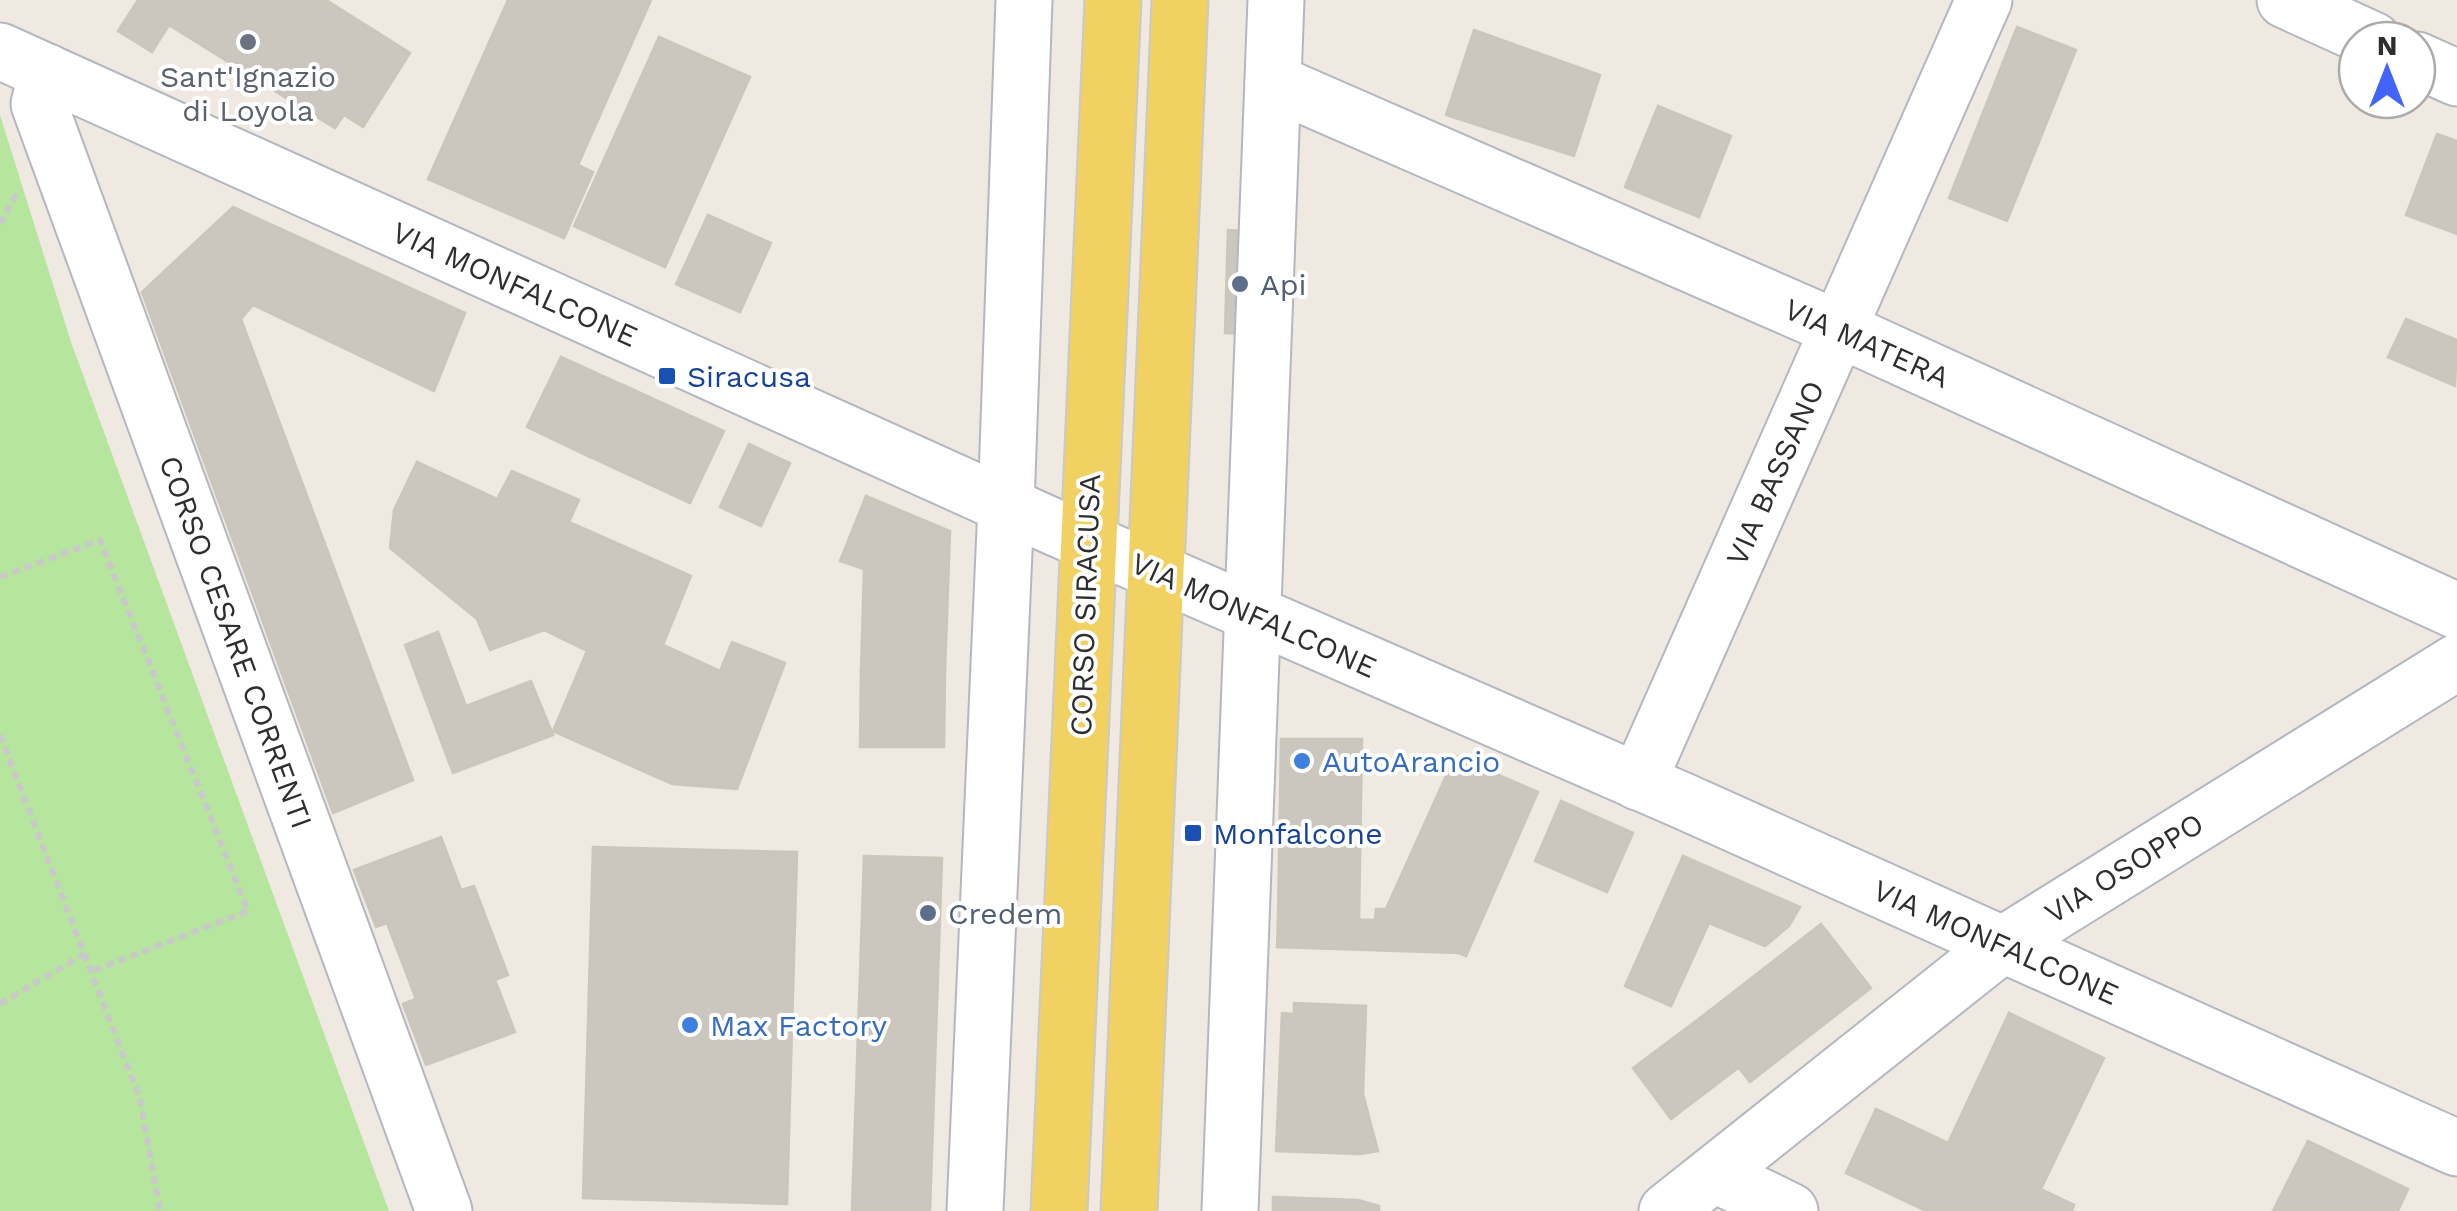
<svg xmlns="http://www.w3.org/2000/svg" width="2457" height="1211" viewBox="0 0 2457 1211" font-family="'Work Sans',sans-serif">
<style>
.green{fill:#b6e59e}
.building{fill:#cbc7bf;stroke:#cbc5ba;stroke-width:2.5}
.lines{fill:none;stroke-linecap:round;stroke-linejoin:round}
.minor-casing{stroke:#b4b7c1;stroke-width:59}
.major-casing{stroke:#c9c9c9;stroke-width:59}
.path{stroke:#c9c9c9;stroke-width:6;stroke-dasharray:8 5;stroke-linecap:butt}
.minor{stroke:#fff;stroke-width:55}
.major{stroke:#f2d163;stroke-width:55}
.worship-dot{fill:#6b7280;stroke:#fff;stroke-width:4}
.service-dot{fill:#5c6f8a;stroke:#fff;stroke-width:4}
.transit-dot{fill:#1a4fb4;stroke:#fff;stroke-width:4}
.shop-dot{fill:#3f7fe0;stroke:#fff;stroke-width:4}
.labels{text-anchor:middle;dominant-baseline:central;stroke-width:8;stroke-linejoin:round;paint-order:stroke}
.worship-label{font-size:30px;fill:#5b616d;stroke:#fff}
.street-label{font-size:30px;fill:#2e2e2e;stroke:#fff}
.service-label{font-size:30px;fill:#4e5e75;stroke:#fff;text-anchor:start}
.transit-label{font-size:30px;fill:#164399;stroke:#fff;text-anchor:start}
.shop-label{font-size:30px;fill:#366cbe;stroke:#fff;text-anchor:start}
</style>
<rect width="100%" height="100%" fill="#efe9e1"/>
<polygon class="green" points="0,115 71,342 389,1211 0,1211"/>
<g class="building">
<polygon points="138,0 326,0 270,88 169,25 152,52 118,31"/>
<polygon points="326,0 410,53 363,127 344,115 335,128 270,88"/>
<polygon points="508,0 651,0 578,165 593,172 564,238 428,179"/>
<polygon points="2017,27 2076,50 2007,221 1949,198"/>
<polygon points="1474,30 1600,75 1574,156 1446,115"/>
<polygon points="659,37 750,77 665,267 574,226"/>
<polygon points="1658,106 1731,136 1699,217 1625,187"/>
<polygon points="2437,134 2457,141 2457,234 2406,215"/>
<polygon points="233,207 465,313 434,391 253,305 241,319 413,780 333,813 142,292"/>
<polygon points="708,215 771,243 740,312 676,284"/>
<polygon points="1228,230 1258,232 1253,334 1225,333"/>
<polygon points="2406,319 2457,340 2455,386 2388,357"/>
<polygon points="561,357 623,385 590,457 527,427"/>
<polygon points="623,385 724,431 690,503 590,457"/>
<polygon points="749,444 790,463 761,526 720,507"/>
<polygon points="417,462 497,499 512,471 579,500 569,522 691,576 663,645 720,671 732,642 785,663 737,789 672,784 553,731 587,651 544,630 490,650 477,619 390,548 394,510"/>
<polygon points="866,496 950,531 945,672 861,671 864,569 840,561"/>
<polygon points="438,632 466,706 531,681 553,735 453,773 405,645"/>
<polygon points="861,671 945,672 944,747 860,747"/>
<polygon points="1281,739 1362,739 1359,920 1278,918"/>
<polygon points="1455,756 1538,792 1466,956 1459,953 1277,947 1278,918 1375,920 1376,909 1386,909"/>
<polygon points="1561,801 1633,833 1607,892 1535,861"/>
<polygon points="441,837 461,890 474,886 508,975 495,980 515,1032 426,1065 403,1004 416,999 387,923 376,927 354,870"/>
<polygon points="593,847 797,852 787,1204 583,1198"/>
<polygon points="864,856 942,858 930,1211 852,1211"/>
<polygon points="1683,856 1800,907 1789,926 1765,946 1709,923 1671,1006 1625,986"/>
<polygon points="1821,924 1871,988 1750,1082 1700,1018"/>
<polygon points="1294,1003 1366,1006 1363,1094 1378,1151 1360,1154 1276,1151 1282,1013 1294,1014"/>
<polygon points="2009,1013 2104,1058 2041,1189 2074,1205 2072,1211 1926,1211 1846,1173 1876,1109 1948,1143"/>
<polygon points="1700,1018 1738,1068 1671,1119 1633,1068"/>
<polygon points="2308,1141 2408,1189 2398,1211 2273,1211"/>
<polygon points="1273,1197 1358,1200 1379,1206 1379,1211 1273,1211"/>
</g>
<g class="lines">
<defs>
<g id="minor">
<polyline points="2285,0 2373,40"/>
<polyline points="0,51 1054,527 1681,800 2457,1148"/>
<polyline points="2417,60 2457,78"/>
<polyline points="47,72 39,104 444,1211"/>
<polyline points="1273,82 1839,329 2457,611"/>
<polyline points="1638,782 1984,0"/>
<polyline points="1714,1174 1790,1211"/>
<polyline points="975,1211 1006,506 1024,0"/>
<polyline points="1230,1211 1276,0"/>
<polyline points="1667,1211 2002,945 2457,662"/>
</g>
<g id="major">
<polyline points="1059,1211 1113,0"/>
<polyline points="1129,1211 1180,0"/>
</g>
</defs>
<use href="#minor" class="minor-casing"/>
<use href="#major" class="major-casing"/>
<g class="path">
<polyline points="0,224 19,189"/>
<polyline points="0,577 100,540 248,911 90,972"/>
<polyline points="0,735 140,1099 160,1211"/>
<polyline points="0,1004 84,954"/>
</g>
<use href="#minor" class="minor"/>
<use href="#major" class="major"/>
</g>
<circle class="worship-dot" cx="248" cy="42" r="10"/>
<g class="service-dot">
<circle cx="1240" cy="284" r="10"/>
<circle cx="928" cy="913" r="10"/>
</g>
<g class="transit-dot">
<rect x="657" y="366" width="20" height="20" rx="5"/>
<rect x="1183" y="823" width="20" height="20" rx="5"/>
</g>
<g class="shop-dot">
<circle cx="1302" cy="761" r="10"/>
<circle cx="690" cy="1025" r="10"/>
</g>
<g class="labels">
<g class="worship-label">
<text x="248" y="76">Sant'Ignazio<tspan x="248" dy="34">di Loyola</tspan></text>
</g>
<g class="street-label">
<text transform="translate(515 284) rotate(24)">VIA MONFALCONE</text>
<text transform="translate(1867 343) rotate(24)">VIA MATERA</text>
<text transform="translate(1775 473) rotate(-66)">VIA BASSANO</text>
<text transform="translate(1085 605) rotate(-88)">CORSO SIRACUSA</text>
<text transform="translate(1254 615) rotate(24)">VIA MONFALCONE</text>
<text transform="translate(236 642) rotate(70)">CORSO CESARE CORRENTI</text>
<text transform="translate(2124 868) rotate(-32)">VIA OSOPPO</text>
<text transform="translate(1996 942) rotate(24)">VIA MONFALCONE</text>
</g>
<g class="service-label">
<text x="1260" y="284">Api</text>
<text x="948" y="913">Credem</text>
</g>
<g class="transit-label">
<text x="687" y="376">Siracusa</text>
<text x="1213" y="833">Monfalcone</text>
</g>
<g class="shop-label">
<text x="1322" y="761">AutoArancio</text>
<text x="710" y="1025">Max Factory</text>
</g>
</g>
<g transform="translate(2387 70)"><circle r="48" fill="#ffffff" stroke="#ababab" stroke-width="2.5"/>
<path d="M0-8L18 38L0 25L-18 38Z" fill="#4264fb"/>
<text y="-15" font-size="28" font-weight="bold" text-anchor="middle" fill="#2e2e2e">N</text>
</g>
</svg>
